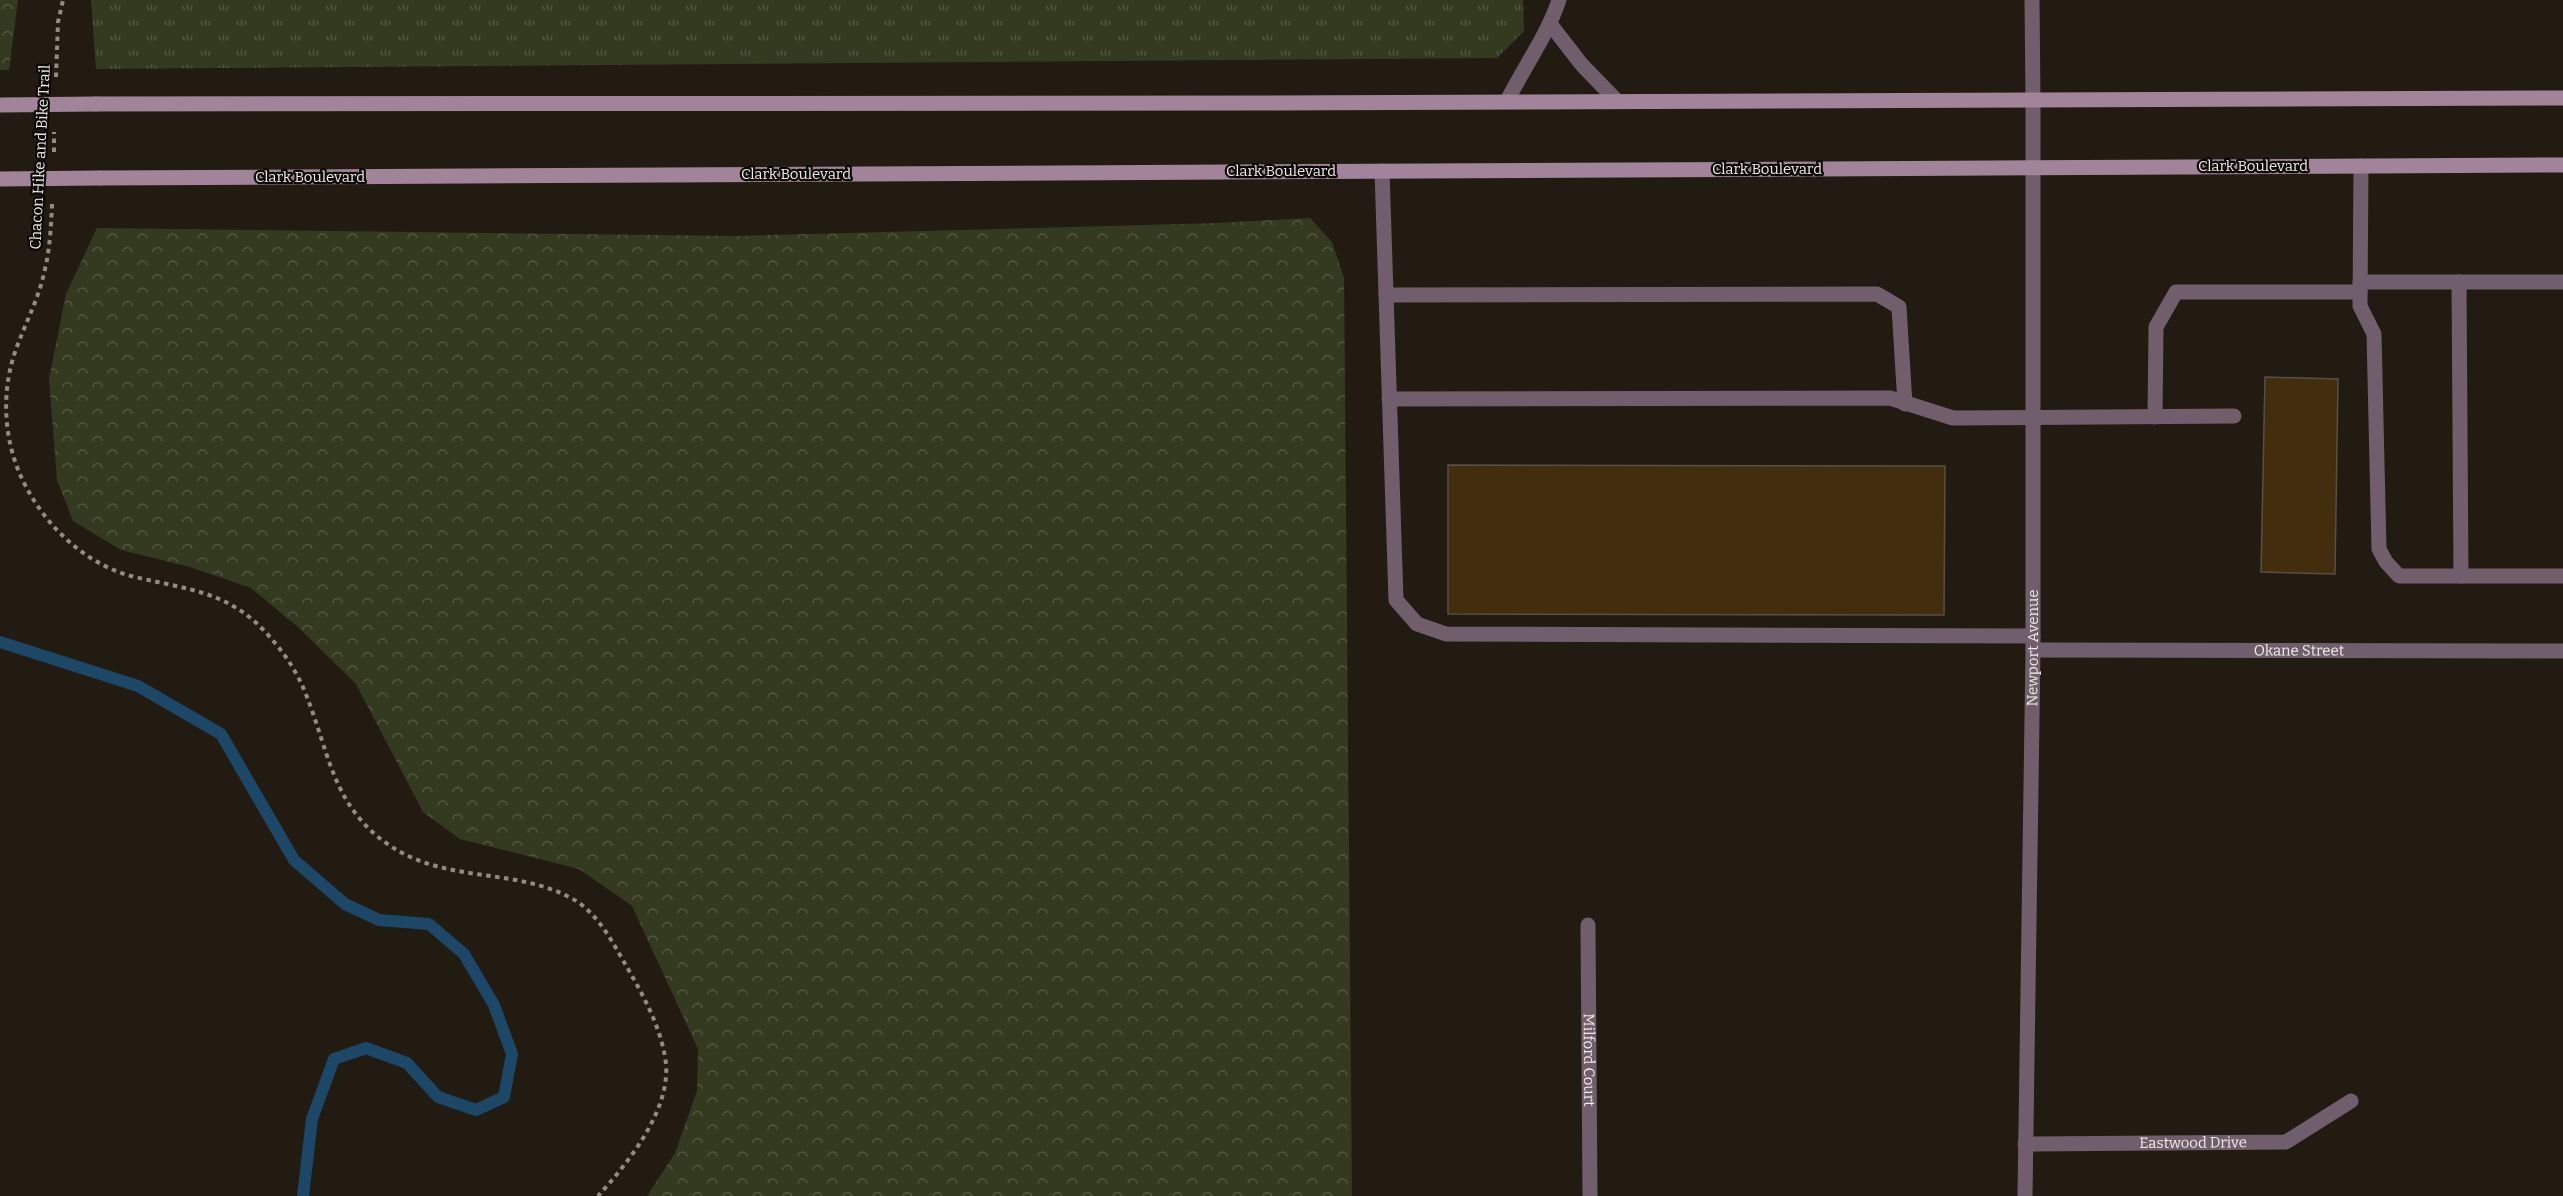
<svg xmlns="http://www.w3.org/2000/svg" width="2563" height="1196" viewBox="0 0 2563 1196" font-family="Bitter,serif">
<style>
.grass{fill:url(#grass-tufts)}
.forest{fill:url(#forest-crowns)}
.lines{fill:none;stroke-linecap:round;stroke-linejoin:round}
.stream{stroke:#1c4766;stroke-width:12}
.building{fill:#422e0c;stroke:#585046;stroke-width:1.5}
.path{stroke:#928c85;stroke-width:4;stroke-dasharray:4.5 4.5;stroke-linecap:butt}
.service{stroke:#715e6c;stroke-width:15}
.minor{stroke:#715e6c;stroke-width:15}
.tertiary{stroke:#715e6c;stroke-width:15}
.secondary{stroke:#a1849a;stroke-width:15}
.secondary-bridge{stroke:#a1849a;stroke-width:15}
.labels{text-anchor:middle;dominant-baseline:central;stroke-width:4.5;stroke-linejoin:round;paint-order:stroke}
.street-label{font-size:15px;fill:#efeae4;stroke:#090604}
</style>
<defs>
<pattern id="grass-tufts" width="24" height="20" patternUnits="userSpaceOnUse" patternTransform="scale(1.5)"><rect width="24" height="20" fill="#333a20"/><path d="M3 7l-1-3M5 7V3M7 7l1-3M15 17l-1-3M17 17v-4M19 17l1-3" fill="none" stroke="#515740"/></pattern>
<pattern id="forest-crowns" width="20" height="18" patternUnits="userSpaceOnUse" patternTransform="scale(1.5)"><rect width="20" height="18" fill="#333a20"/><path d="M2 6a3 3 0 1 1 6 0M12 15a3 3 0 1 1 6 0" fill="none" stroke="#515740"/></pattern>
</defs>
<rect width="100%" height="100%" fill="#211b12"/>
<polygon class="grass" points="91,0 1523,0 1524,31 1497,58 96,69"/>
<g class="forest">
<polygon points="0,0 18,0 9,70 0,70"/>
<polygon points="1310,218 1332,242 1344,278 1352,1196 647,1196 675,1153 697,1091 698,1049 632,906 579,869 460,839 423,812 356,684 299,628 251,588 190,567 121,550 73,521 57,480 49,379 66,294 97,228 736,236 1217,223"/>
</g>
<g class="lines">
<polyline class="stream" points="0,642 138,686 221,734 294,860 345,904 379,920 429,924 464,954 494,1005 512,1054 504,1097 476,1110 438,1097 407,1063 366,1048 334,1059 312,1119 303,1196"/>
</g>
<g class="building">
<polygon points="2265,377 2338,379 2335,574 2261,572"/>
<polygon points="1448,465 1945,466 1944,615 1448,614"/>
</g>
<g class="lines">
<g class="path">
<polyline points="56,77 58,22 63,0"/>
<polyline points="54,152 54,132"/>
<path d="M52,204C51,227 50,250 44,273C39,297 27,320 18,344C2,384 2,431 19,472C39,519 80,562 131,576C174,587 217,589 253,620C273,638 291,661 302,685C329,746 329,804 389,845C445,883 511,868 567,896C595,909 609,936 624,962C642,993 662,1028 666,1064C670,1111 628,1163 598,1196"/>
</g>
<g class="service">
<polyline points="2032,0 2033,102"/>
<polyline points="1551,25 1582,65 1616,100"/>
<path d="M1507,101C1524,67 1547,36 1559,0"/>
<polyline points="2361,166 2360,306 2374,334 2379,549 2386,562 2399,576 2563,576"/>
<polyline points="1382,171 1396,600 1417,624 1446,634 2033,636"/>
<polyline points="2360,282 2563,282"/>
<polyline points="2459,282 2461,576"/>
<polyline points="1386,295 1877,294 1899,307 1905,404"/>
<polyline points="1389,399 1890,398 1953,418 2234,416"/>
<polyline points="2155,417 2156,327 2176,292 2360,292"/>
</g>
<g class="minor">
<path id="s1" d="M2033,650L2563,651"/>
<path id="s2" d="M1588,925L1590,1196"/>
<path id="s3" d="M2025,1144L2286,1142L2351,1101"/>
</g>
<path class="tertiary" id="s4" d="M2025,1196L2033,650V102"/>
<g class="secondary">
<path d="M96,104C918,102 1741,105 2563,98"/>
<polyline points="100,178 2563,165"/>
</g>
<g class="secondary-bridge">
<polyline points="0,105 96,104"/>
<polyline points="0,179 100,178"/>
</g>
</g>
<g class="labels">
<g class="street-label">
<text transform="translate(40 157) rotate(-87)">Chacon Hike and Bike Trail</text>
<text x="2253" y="166">Clark Boulevard</text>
<text x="1767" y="169">Clark Boulevard</text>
<text x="1281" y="171">Clark Boulevard</text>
<text x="796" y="174">Clark Boulevard</text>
<text x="310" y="177">Clark Boulevard</text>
<text stroke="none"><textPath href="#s4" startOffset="548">Newport Avenue</textPath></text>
<text stroke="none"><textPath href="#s1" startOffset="266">Okane Street</textPath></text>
<text stroke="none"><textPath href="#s2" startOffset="135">Milford Court</textPath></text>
<text stroke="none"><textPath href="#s3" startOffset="168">Eastwood Drive</textPath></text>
</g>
</g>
</svg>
